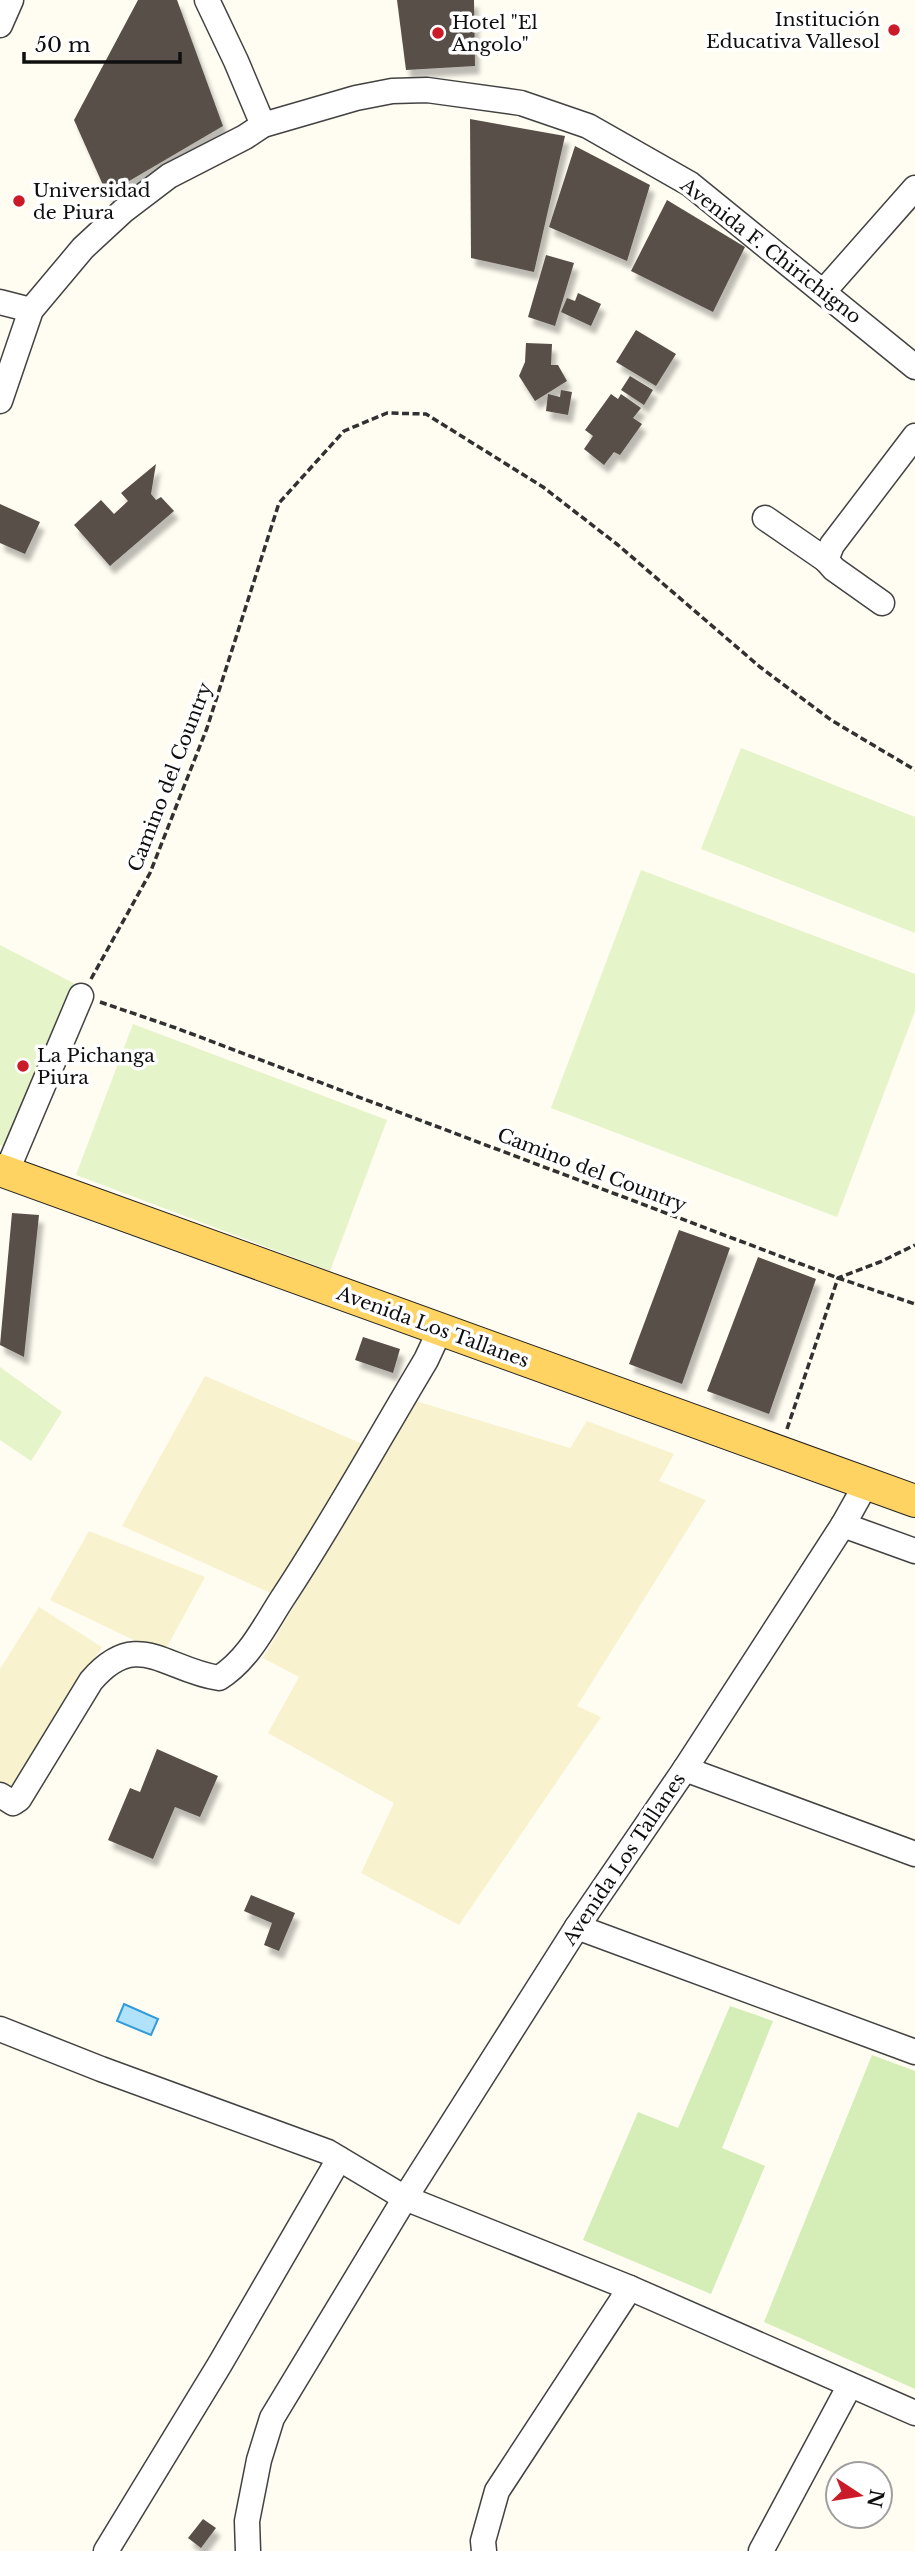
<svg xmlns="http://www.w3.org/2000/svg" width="915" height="2551" viewBox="0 0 915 2551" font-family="'Libre Baskerville',serif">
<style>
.farmland{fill:#f8f3ce}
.green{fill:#d5edb7}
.pitch{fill:#e6f4c9}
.water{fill:#b1e2fb;stroke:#329bd8;stroke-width:2}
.building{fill:#594f4a;filter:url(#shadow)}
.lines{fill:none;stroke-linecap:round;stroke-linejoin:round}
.minor-casing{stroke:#424242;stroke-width:27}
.major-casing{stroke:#202020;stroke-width:34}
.path{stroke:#313131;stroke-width:3.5;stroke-dasharray:7 3.5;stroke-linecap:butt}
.minor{stroke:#fff;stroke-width:24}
.major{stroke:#ffd361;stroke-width:32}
.poi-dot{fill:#cb1b29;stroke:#fff;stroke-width:2.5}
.labels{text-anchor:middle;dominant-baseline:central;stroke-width:7;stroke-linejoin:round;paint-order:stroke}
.poi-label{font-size:19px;fill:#0f0f0f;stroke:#fff;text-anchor:start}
.street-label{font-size:19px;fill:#0f0f0f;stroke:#fff}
</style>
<defs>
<filter id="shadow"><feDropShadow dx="4.5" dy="8" stdDeviation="2" flood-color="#0004"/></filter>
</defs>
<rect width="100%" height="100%" fill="#fffcf1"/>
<g class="farmland">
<polygon points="205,1376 365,1445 277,1596 122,1526"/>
<polygon points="416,1401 570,1448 587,1421 674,1454 659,1481 706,1500 577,1706 601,1717 459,1925 361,1873 394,1803 268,1733 299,1677 263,1658"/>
<polygon points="89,1531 205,1577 163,1654 50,1600"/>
<polygon points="39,1607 102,1647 10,1793 0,1786 0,1669"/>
</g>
<g class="green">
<polygon points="730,2006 773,2021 722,2148 765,2166 711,2294 583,2240 638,2112 678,2128"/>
<polygon points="872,2055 915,2071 915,2389 764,2322"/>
</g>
<g class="pitch">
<polygon points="741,748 915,817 915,933 701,849"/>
<polygon points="641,870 915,974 915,1011 837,1217 551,1108"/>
<polygon points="0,945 81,987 9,1149 0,1145"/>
<polygon points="133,1024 387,1120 330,1271 76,1175"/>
<polygon points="0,1367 62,1412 31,1461 0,1440"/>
</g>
<polygon class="water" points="124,2004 158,2019 151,2035 117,2021"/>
<g class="building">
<polygon points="138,0 177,0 223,126 107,194 74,120"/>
<polygon points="397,0 474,0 475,66 406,70"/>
<polygon points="470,119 565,136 534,272 471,258"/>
<polygon points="575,146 650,185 627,261 549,227"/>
<polygon points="667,200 745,247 713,312 631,271"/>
<polygon points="546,255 574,263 555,326 528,317"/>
<polygon points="578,293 601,304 591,326 561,312 567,298 575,301"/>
<polygon points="636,330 676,354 656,386 616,362"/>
<polygon points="526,343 552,344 551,365 558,365 567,381 535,401 519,376 525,362"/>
<polygon points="630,376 653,390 644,405 621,390"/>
<polygon points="561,390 572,392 568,415 546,411 548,394 560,397"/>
<polygon points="611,394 618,399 621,394 641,408 633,418 642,424 620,455 614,452 604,465 584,449 593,436 585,430"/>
<polygon points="156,464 151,494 156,500 161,497 174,511 110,566 74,525 101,500 114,514 128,501 121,493"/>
<polygon points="0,504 40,522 25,554 0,543"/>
<polygon points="12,1213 39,1215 24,1357 0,1345"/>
<polygon points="679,1230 730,1248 682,1384 629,1364"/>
<polygon points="758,1257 816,1279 769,1414 707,1391"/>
<polygon points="363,1337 400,1349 393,1373 355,1360"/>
<polygon points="157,1749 218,1776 200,1817 175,1807 153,1859 108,1840 130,1788 140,1792"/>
<polygon points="251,1895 295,1913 279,1951 264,1945 272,1923 244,1911"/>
<polygon points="203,2519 216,2528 201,2548 188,2538"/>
</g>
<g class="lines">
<defs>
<g id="minor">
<polyline points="207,0 236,61 263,125"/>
<polyline points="0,25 11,0"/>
<polyline points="824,291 915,188"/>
<polyline points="0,302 31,310"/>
<polyline points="0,401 31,310 83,248 123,211 169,176 245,137 263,125 356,98 392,91 427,90 521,103 588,126 690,184 915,367"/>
<polyline points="765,518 826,560"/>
<polyline points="882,603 834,569 826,560 832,545 915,436"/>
<polyline points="6,1173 81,996"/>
<polyline points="843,1525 915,1551"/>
<polyline points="685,1769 915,1854"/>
<path d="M0,1795L13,1803L19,1799L91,1681C137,1627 165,1670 219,1678C248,1660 264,1627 282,1599C333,1522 378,1440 426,1360L440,1330"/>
<polyline points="577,1927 915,2052"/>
<polyline points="0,2029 101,2069 328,2152 405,2198 630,2288 915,2413"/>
<polyline points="106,2551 220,2364 339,2159"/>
<polyline points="248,2551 247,2521 259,2460 272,2418 405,2198 577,1927 685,1769 843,1525 866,1484"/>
<polyline points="484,2551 483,2541 497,2491 630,2288"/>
<polyline points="761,2551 850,2385"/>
</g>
<polyline id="major" points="0,1170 915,1501"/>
</defs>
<use href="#minor" class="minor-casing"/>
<use href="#major" class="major-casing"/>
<g class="path">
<polyline points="91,979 150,873 207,728 279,503 344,431 387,413 426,414 543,487 618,545 760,667 831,720 915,770"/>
<polyline points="100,1002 176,1028 838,1278 915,1304"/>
<polyline points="787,1429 838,1278 880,1262 915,1245"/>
</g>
<use href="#minor" class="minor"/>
<use href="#major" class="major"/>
</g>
<g class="poi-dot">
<circle cx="894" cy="30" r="7"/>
<circle cx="438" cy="33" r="7"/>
<circle cx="19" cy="201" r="7"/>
<circle cx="23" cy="1066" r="7"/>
</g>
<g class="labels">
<g class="poi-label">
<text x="880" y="19" text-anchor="end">Institución<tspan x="880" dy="22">Educativa Vallesol</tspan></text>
<text x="452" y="22">Hotel "El<tspan x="452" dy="22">Angolo"</tspan></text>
<text x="33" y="190">Universidad<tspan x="33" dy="22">de Piura</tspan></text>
<text x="37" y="1055">La Pichanga<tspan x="37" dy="22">Piura</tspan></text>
</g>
<g class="street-label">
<text transform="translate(771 251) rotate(38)">Avenida F. Chirichigno</text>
<text transform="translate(170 777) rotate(-69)">Camino del Country</text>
<text transform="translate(592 1170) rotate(21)">Camino del Country</text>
<text transform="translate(433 1327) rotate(20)">Avenida Los Tallanes</text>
<text transform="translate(624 1859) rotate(-56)">Avenida Los Tallanes</text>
</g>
</g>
<g transform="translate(859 2495) rotate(102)"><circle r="33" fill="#ffffff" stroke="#9f9f9f" stroke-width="2"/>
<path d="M0-5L12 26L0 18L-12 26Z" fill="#cb1b29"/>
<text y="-10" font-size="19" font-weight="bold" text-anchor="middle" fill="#0f0f0f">N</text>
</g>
<path d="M24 52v10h156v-10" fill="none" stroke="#0f0f0f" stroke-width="3.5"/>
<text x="35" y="52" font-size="21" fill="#0f0f0f" stroke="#ffffff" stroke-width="5" paint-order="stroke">50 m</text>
</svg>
